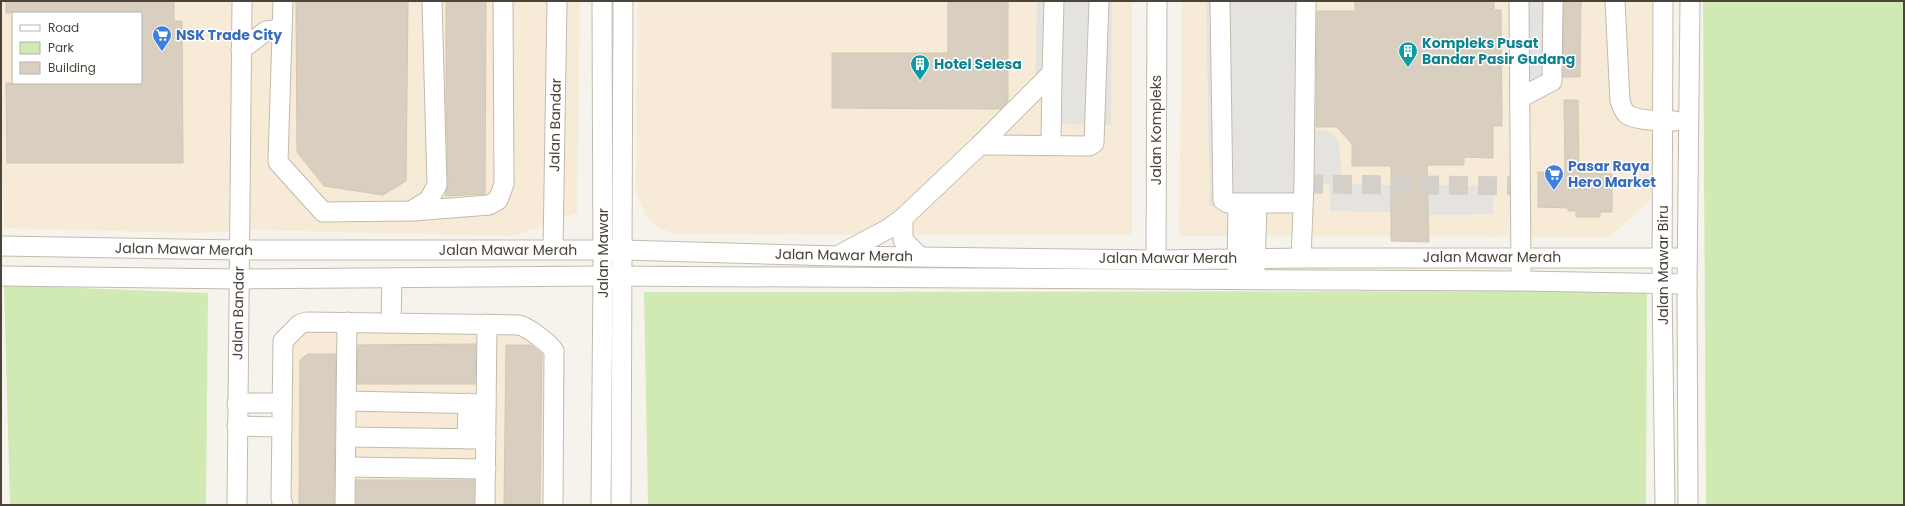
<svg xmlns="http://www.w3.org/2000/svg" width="1905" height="506" viewBox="0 0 1905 506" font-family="Poppins,sans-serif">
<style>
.commercial{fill:#f7ead7;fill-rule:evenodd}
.green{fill:#d1eab4}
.parking{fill:#e5e3e0}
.building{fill:#d8cfc0;stroke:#d3c7b3}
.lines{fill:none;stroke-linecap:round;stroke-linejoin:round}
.minor-tunnel{stroke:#d4d0c8;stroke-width:19;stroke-dasharray:19 10;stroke-linecap:butt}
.minor-casing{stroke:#c2bbad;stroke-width:21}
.minor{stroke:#fff;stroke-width:19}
.labels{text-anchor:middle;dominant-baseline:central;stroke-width:3;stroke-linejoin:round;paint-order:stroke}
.shop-label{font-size:14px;font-weight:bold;fill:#366cbe;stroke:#fff;text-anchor:start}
.culture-label{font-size:14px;font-weight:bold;fill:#0d838f;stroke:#fff;text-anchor:start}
.street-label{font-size:14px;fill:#4b4439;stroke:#fff}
</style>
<rect width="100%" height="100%" fill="#f6f3ec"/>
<g class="commercial">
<path d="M1,1H580L577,213L514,236L257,230L193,233L4,228L1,120ZM13,13H141V83H13Z"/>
<polygon points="637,1 1132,1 1132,235 676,234 657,227 646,216 636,191"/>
<polygon points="1182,1 1656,1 1653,197 1610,237 1179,236"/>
<polygon points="301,318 523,322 555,346 558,505 279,505 280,338"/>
</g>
<g class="green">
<polygon points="1703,1 1904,1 1904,505 1706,505"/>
<polygon points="4,285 208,293 206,505 10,505"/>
<polygon points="1647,291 1646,505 648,505 644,292"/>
</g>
<g class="parking">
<polygon points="1037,1 1112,1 1111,125 1046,124 1046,93 1035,92"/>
<polygon points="1206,1 1306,1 1305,132 1324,130 1330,132 1336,137 1339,145 1342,184 1391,185 1391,212 1330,211 1330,184 1304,184 1303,203 1210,206"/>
<polygon points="1519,1 1553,1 1552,81 1520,98"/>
<polygon points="1428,185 1493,186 1493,214 1428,215"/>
</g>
<g class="building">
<polygon points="6,1 174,1 174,21 182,21 183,163 7,163 6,83 141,83 141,13 6,13"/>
<polygon points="296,1 408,1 406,181 383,195 324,186 297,152"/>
<polygon points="446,1 486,1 485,194 445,196 448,185 446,97"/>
<polygon points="948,1 1008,1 1008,101 1001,109 832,108 832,53 948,53"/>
<polygon points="1355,1 1494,1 1494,10 1501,10 1502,126 1493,126 1493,158 1464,157 1464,165 1427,165 1429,242 1391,241 1391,166 1352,166 1352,144 1337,127 1316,127 1317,11 1355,11"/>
<polygon points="1564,1 1581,1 1580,77 1563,77"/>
<polygon points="1564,100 1578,100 1579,173 1612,174 1612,212 1600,212 1600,217 1576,217 1576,211 1568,211 1568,208 1538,207 1538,172 1565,173"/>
<polygon points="476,344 475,384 357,384 358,345"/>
<polygon points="506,345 531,345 542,354 540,505 504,505"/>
<polygon points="308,354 336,354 334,505 299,505 300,360"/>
<rect x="356" y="480" width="118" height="25"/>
</g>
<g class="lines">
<polyline class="minor-tunnel" points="1304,184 1521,186"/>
<defs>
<g id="minor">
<polyline points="283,1 278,162 323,212 411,211 429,200 437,185 432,1"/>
<polyline points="1220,1 1223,200 1228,203 1303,203"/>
<polyline points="1519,1 1521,270"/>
<path d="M1615,1L1620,101C1622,106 1623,112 1628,115C1638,121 1664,121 1675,121"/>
<polyline points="1663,1 1662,283 1665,505"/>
<polyline points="241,50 266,31 282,29"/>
<polyline points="1520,98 1552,81 1553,1"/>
<polyline points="980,145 1089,146 1094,143 1099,1"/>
<polyline points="1051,145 1052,73"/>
<polyline points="413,211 489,205 498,200 504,184 503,1"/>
<polyline points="903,218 903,240 919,256"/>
<polyline points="1,246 239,250 622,250 837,256 1156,260 1301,258 1687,258"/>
<polyline points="553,249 557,1"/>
<polyline points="841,254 888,229 903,218 980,145 1052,73 1054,1"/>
<polyline points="1301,258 1304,184 1306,1"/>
<polyline points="1156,260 1157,1"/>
<polyline points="1237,270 1238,203"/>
<polyline points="1255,270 1257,203"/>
<polyline points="1,276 239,279 603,276 1521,281 1687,284"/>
<polyline points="391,323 392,278"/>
<polyline points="347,401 486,404"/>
<polyline points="237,403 282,403"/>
<polyline points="237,426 282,427"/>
<polyline points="346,437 486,439"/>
<polyline points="467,439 468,403"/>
<polyline points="346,467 486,469"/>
<polyline points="237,505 242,1"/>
<path d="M283,505L281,499L283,341L300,324L307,322L519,325C528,327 550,344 554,351L553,505"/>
<polyline points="345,505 347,322"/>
<polyline points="485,505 487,324"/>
<polyline points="601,505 603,276 602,1"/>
<polyline points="621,505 623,1"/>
<polyline points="1688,505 1687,284 1690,1"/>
</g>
</defs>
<use href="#minor" class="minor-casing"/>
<use href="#minor" class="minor"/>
</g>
<defs>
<symbol id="supermarket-pin" viewBox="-11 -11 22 30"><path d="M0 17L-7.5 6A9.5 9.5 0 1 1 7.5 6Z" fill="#3f7fe0" stroke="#fff"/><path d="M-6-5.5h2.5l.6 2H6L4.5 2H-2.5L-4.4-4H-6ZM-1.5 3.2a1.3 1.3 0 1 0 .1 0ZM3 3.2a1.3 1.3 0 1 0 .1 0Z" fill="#fff"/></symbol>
<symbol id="building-pin" viewBox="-11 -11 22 30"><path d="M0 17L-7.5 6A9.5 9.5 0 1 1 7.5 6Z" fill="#0f9aa8" stroke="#fff"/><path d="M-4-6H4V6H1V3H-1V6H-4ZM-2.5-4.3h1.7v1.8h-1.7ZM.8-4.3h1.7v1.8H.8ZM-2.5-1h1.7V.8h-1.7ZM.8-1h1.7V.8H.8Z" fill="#fff"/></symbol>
</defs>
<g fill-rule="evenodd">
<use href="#supermarket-pin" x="151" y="24" width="22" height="30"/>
<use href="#building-pin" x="1397" y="40" width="22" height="30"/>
<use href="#building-pin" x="909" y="53" width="22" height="30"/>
<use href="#supermarket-pin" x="1543" y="163" width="22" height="30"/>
</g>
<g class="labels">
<g class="shop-label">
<text x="176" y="35">NSK Trade City</text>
<text x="1568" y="166">Pasar Raya<tspan x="1568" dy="16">Hero Market</tspan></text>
</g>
<g class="culture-label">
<text x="1422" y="43">Kompleks Pusat<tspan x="1422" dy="16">Bandar Pasir Gudang</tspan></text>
<text x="934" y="64">Hotel Selesa</text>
</g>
<g class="street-label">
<text transform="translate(555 125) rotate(-89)">Jalan Bandar</text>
<text transform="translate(1156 130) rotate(-90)">Jalan Kompleks</text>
<text transform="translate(184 249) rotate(1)">Jalan Mawar Merah</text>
<text x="508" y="250">Jalan Mawar Merah</text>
<text transform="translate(603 253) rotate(-90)">Jalan Mawar</text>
<text transform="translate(844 255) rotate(1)">Jalan Mawar Merah</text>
<text x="1492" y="257">Jalan Mawar Merah</text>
<text x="1168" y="258">Jalan Mawar Merah</text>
<text transform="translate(1663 265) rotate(-90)">Jalan Mawar Biru</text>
<text transform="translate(238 313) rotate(-89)">Jalan Bandar</text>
</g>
</g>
<rect width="1905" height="506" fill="none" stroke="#4b4439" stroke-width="4"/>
<rect x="12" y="12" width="130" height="72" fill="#ffffff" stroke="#b7b4b0"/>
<rect x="20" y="25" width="20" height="6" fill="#ffffff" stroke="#b7b4b0"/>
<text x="48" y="32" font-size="12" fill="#4b4439">Road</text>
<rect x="20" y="42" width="20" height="12" fill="#d1eab4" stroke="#b7b4b0"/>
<text x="48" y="52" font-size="12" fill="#4b4439">Park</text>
<rect x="20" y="62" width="20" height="12" fill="#d8cfc0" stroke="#b7b4b0"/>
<text x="48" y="72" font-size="12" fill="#4b4439">Building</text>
</svg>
